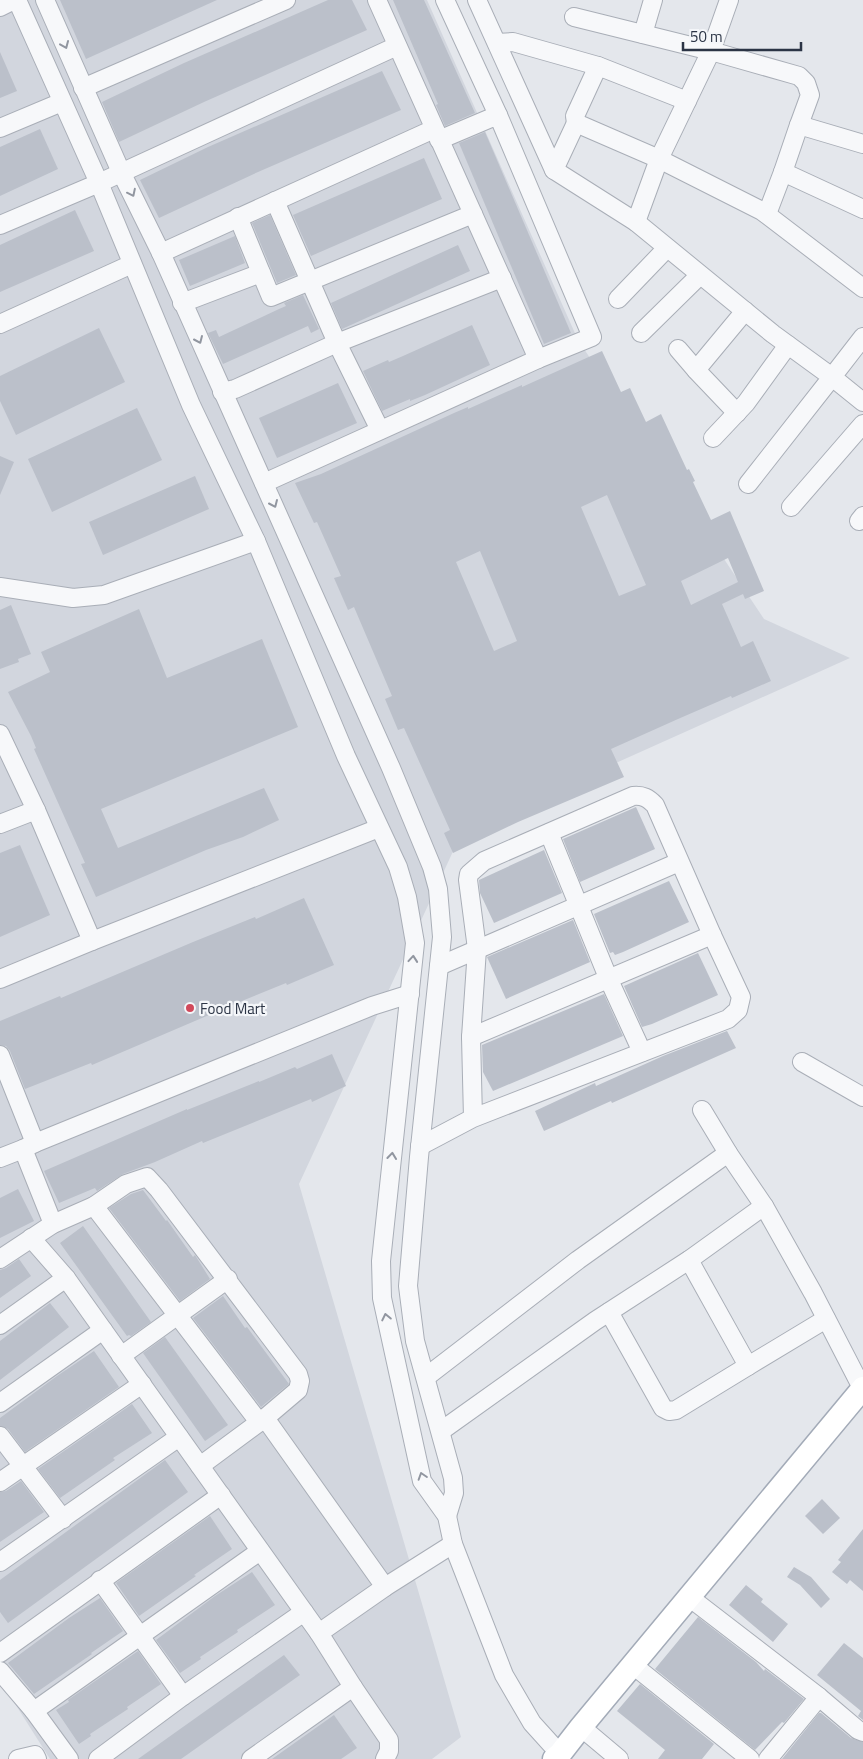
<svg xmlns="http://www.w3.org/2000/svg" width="863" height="1759" viewBox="0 0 863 1759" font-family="'Titillium Web',sans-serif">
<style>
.built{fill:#d2d6de}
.building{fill:#bbc0ca;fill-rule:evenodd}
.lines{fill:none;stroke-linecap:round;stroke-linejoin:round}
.minor-casing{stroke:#a9aeb7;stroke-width:20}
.major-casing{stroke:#a3abb8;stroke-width:25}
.minor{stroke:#f7f8fa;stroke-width:18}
.major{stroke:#fff;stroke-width:22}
.oneway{stroke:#9196a0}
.poi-dot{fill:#d1495b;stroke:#f4f6f9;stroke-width:2}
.labels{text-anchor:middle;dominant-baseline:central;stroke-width:4.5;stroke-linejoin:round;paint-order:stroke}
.poi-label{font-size:15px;fill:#2b3445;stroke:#f4f6f9;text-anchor:start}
</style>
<rect width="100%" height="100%" fill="#e4e7ec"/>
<polygon class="built" points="0,0 427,0 578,340 764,619 850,658 462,832 299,1184 461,1737 432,1759 50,1759 0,1680"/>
<g class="building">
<polygon points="60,0 217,0 86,59"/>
<polygon points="328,0 352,0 367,30 204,102 119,142 102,102 184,63"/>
<polygon points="393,0 424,0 475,113 445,126 436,105 438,104"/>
<polygon points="0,52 17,91 0,98"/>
<polygon points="382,71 401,110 258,172 159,218 140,180 208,147"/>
<polygon points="40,129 58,169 0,196 0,147"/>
<polygon points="485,132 571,333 544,344 459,143"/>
<polygon points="424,158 442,199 311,256 293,215"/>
<polygon points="75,210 94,251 0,292 0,245"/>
<polygon points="270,215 296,275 277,283 252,223"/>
<polygon points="235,236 245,263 190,286 179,260"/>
<polygon points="458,245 470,271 342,329 331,303"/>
<polygon points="303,295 319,329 311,333 308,326 223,364 208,333 216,330 219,337 279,309 286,306 284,303"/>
<polygon points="472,325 490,365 425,395 410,401 410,399 382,411 363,371 388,360 389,362 403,356"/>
<polygon points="99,328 125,382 16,435 0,401 0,376"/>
<path d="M602,351L621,392L630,388L646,422L661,414L687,470L689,469L695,481L693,482L711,520L730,511L764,591L745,599L743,594L722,604L741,647L753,641L771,681L732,698L731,696L678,719L611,749L624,777L518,822L453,853L444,833L450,830L404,728L398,730L385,699L392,696L354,607L348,610L334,578L341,576L317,522L314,523L295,483L321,474L454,413L468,407V409L522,385V387ZM607,495L646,585L619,596L581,507ZM480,551L517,641L494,651L456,562ZM728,558L738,582L691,605L681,581Z"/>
<polygon points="338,383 357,423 277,458 259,418"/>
<polygon points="137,408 162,460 52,512 28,459"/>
<polygon points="0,456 14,462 0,495"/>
<polygon points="195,476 209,509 103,555 89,522"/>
<polygon points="11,605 31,654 18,659 19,662 0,669 0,610"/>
<polygon points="139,609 167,678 262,639 298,727 101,809 118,848 264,788 279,820 243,837 206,850 96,897 81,864 85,863 34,749 36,748 31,736 8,692 50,672 41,652"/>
<polygon points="636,807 655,849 580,882 563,839"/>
<polygon points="20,845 50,915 0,937 0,853"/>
<polygon points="544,850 562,893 494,923 480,893 479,880"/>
<polygon points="669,881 689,922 623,952 615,955 613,952 610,953 594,914"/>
<polygon points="304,898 334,965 287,985 286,983 237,1003 92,1065 91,1063 25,1089 10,1051 6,1046 0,1045 0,1021 60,996 61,998 193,942 255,917 256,919"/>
<polygon points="573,920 590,962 506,999 487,957"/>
<polygon points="698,953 718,995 652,1024 642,1027 624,986"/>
<polygon points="604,994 623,1036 493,1091 483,1072 482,1045"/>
<polygon points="727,1031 736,1048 612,1103 611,1101 544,1131 535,1111 595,1083 596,1086 663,1056"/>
<polygon points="332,1054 346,1086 312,1102 311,1099 203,1143 202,1141 155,1162 123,1174 97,1191 95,1188 59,1203 44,1171 187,1109 187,1110 259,1081 259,1082 295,1067 297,1069"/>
<polygon points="18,1189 34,1221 0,1238 0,1198"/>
<polygon points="143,1190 166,1221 167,1220 193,1257 195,1255 210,1279 180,1301 109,1208 131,1194"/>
<polygon points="83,1226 151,1322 131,1336 129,1335 127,1336 60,1243"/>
<polygon points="19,1259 31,1276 0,1298 0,1270 6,1268"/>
<polygon points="223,1296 245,1328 247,1327 289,1384 261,1407 193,1318"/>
<polygon points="50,1303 69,1327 0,1380 0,1341"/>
<polygon points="165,1337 228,1425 205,1441 143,1353"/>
<polygon points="94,1351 119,1387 25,1452 8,1429 0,1426 0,1418 57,1376"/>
<polygon points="132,1404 152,1433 113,1458 115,1460 60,1498 38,1469"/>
<polygon points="165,1460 188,1492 8,1623 0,1612 0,1580"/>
<polygon points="21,1481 44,1512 0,1542 0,1492 6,1491"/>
<polygon points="822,1499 840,1518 823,1534 805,1516"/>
<polygon points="210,1516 232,1549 194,1575 196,1576 139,1616 116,1583"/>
<polygon points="863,1529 863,1591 850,1580 847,1584 832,1572 841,1562 838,1560"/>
<polygon points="794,1567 811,1577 830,1599 821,1608 800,1585 787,1577"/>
<polygon points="252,1572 275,1605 237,1630 238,1632 200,1657 201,1659 180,1673 156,1640 215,1596"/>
<polygon points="746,1585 763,1599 761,1602 788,1624 773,1642 729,1605"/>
<polygon points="100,1598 123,1631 91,1653 92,1654 34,1694 8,1663 69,1618"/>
<polygon points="698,1617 756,1662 764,1671 765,1669 804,1699 784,1723 782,1722 755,1750 655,1669"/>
<polygon points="844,1643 863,1658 863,1720 858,1716 861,1711 817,1675"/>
<polygon points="138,1651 161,1684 127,1707 128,1709 90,1734 91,1736 79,1744 56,1710 69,1702 68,1700"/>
<polygon points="284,1655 300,1675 181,1759 138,1759"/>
<polygon points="640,1684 714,1744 702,1759 658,1759 665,1750 617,1711"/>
<polygon points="819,1713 821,1713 851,1738 863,1742 863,1759 782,1759"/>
<polygon points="334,1715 357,1748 341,1759 272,1759"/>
</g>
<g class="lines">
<defs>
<g id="minor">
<polyline points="17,0 99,183 191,405 256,541 346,756 398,867 407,897 415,943 381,1261 382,1298 422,1481 447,1516 453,1544 504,1675 532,1723 560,1754"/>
<polyline points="45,0 121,172 161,253 391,768 432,867 438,889 442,937 419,1157 408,1286 415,1341 453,1478 454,1493 447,1516"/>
<polyline points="445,0 498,115"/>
<polyline points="477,0 554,170 576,123 659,159 762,211 863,288"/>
<polyline points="0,7 14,0"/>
<polyline points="574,17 711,51 799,76 806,83 810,95 799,125"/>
<polyline points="643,34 653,0"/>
<polyline points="497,43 513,42 598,66"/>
<polyline points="83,88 286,0"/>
<polyline points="576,123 575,116 598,66 687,101"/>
<polyline points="0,128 62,102"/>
<polyline points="439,140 498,115 592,337 538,359"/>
<polyline points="554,170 636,222 659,159 711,51 729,0"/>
<polyline points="783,172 799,125 863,144"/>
<polyline points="275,201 337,343 380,430"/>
<polyline points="767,214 783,172 863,209"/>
<polyline points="238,217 271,297 473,214"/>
<polyline points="636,222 773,334 832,377 748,484"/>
<polyline points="0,225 99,183 397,46"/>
<polyline points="161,253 434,129"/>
<polyline points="618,299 667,248"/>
<polyline points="182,303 261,273"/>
<polyline points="0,324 132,264"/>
<polyline points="641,333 700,275"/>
<polyline points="863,337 832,377 863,402"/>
<polyline points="678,349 696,370"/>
<polyline points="222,392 235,389 337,343 502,278"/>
<polyline points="737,413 696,370 745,311"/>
<polyline points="713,438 746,403 788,345"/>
<polyline points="264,483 538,359 377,0"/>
<polyline points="791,507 863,424"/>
<polyline points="859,521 863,516"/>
<polyline points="0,587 73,598 104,595 256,541"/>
<polyline points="0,734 36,810 92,941"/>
<polyline points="0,824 36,810"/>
<polyline points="549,833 609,980 642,1052"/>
<polyline points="439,966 679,862"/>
<polyline points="0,979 92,941 379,828"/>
<polyline points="471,1037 712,935"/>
<polyline points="0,1055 35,1143 23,1149"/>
<polyline points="802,1062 863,1097"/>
<polyline points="702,1110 728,1153 764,1206 813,1293 863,1390"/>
<polyline points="35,1143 372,1006 410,994"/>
<path d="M420,1146L473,1118L728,1019L738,1010L741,997L712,935L655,805C648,798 643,795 633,796L484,861L469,874L468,880L477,949L471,1037L473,1118"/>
<polyline points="0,1158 23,1149 53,1224"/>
<polyline points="94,1206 259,1422"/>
<polyline points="31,1238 66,1278 103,1330"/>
<polyline points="0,1259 53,1224 94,1206 126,1184 147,1177 159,1190 298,1374 300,1381 298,1390 265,1418"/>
<polyline points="609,1312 663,1408 669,1411 676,1410 748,1366 689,1260"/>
<polyline points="0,1325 66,1278"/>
<polyline points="121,1356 228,1279"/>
<polyline points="748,1366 826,1319"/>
<polyline points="426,1377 578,1260 728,1153"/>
<polyline points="0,1403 103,1330 304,1612"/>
<polyline points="441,1431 595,1321 689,1260 764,1206"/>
<polyline points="0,1436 63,1519"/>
<polyline points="200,1466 265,1418 385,1587"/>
<polyline points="0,1482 142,1384"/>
<polyline points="0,1562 179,1437"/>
<polyline points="100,1580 183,1696"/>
<polyline points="689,1597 819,1697 858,1730 863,1732"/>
<polyline points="0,1653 221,1495"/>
<polyline points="633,1665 750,1759"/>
<polyline points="0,1671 34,1711 69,1759"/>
<polyline points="353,1687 389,1740 389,1751 385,1759"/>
<polyline points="34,1711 260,1551"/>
<polyline points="581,1727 619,1759"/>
<polyline points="18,1759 35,1755 37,1759"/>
<polyline points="98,1759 183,1696 304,1612 319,1633 385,1587 453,1544"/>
<polyline points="251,1759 353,1687 319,1633"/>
<polyline points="768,1759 819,1697"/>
</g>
<polyline id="major" points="554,1759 560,1754 581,1727 863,1388"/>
</defs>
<use href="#minor" class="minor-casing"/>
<use href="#major" class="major-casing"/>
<use href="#minor" class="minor"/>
<use href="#major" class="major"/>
</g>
<defs><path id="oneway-chevron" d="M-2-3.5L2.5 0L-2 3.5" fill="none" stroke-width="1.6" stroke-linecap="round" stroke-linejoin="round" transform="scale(1.25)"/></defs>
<g class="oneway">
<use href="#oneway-chevron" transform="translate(65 45) rotate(67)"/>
<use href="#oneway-chevron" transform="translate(132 193) rotate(64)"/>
<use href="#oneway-chevron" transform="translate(199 340) rotate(66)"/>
<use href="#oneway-chevron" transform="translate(274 504) rotate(66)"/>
<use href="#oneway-chevron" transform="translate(413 959) rotate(-85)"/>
<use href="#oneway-chevron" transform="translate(392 1156) rotate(-84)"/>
<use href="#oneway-chevron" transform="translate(386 1317) rotate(-102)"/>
<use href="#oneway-chevron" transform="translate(422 1476) rotate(-108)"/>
</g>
<circle class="poi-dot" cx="190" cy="1008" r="5"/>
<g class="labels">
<g class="poi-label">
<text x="200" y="1008">Food Mart</text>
</g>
</g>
<path d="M683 42v8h118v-8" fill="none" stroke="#2b3445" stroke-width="2.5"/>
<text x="690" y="42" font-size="15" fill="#2b3445" stroke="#f4f6f9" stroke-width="4" paint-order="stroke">50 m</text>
</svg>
